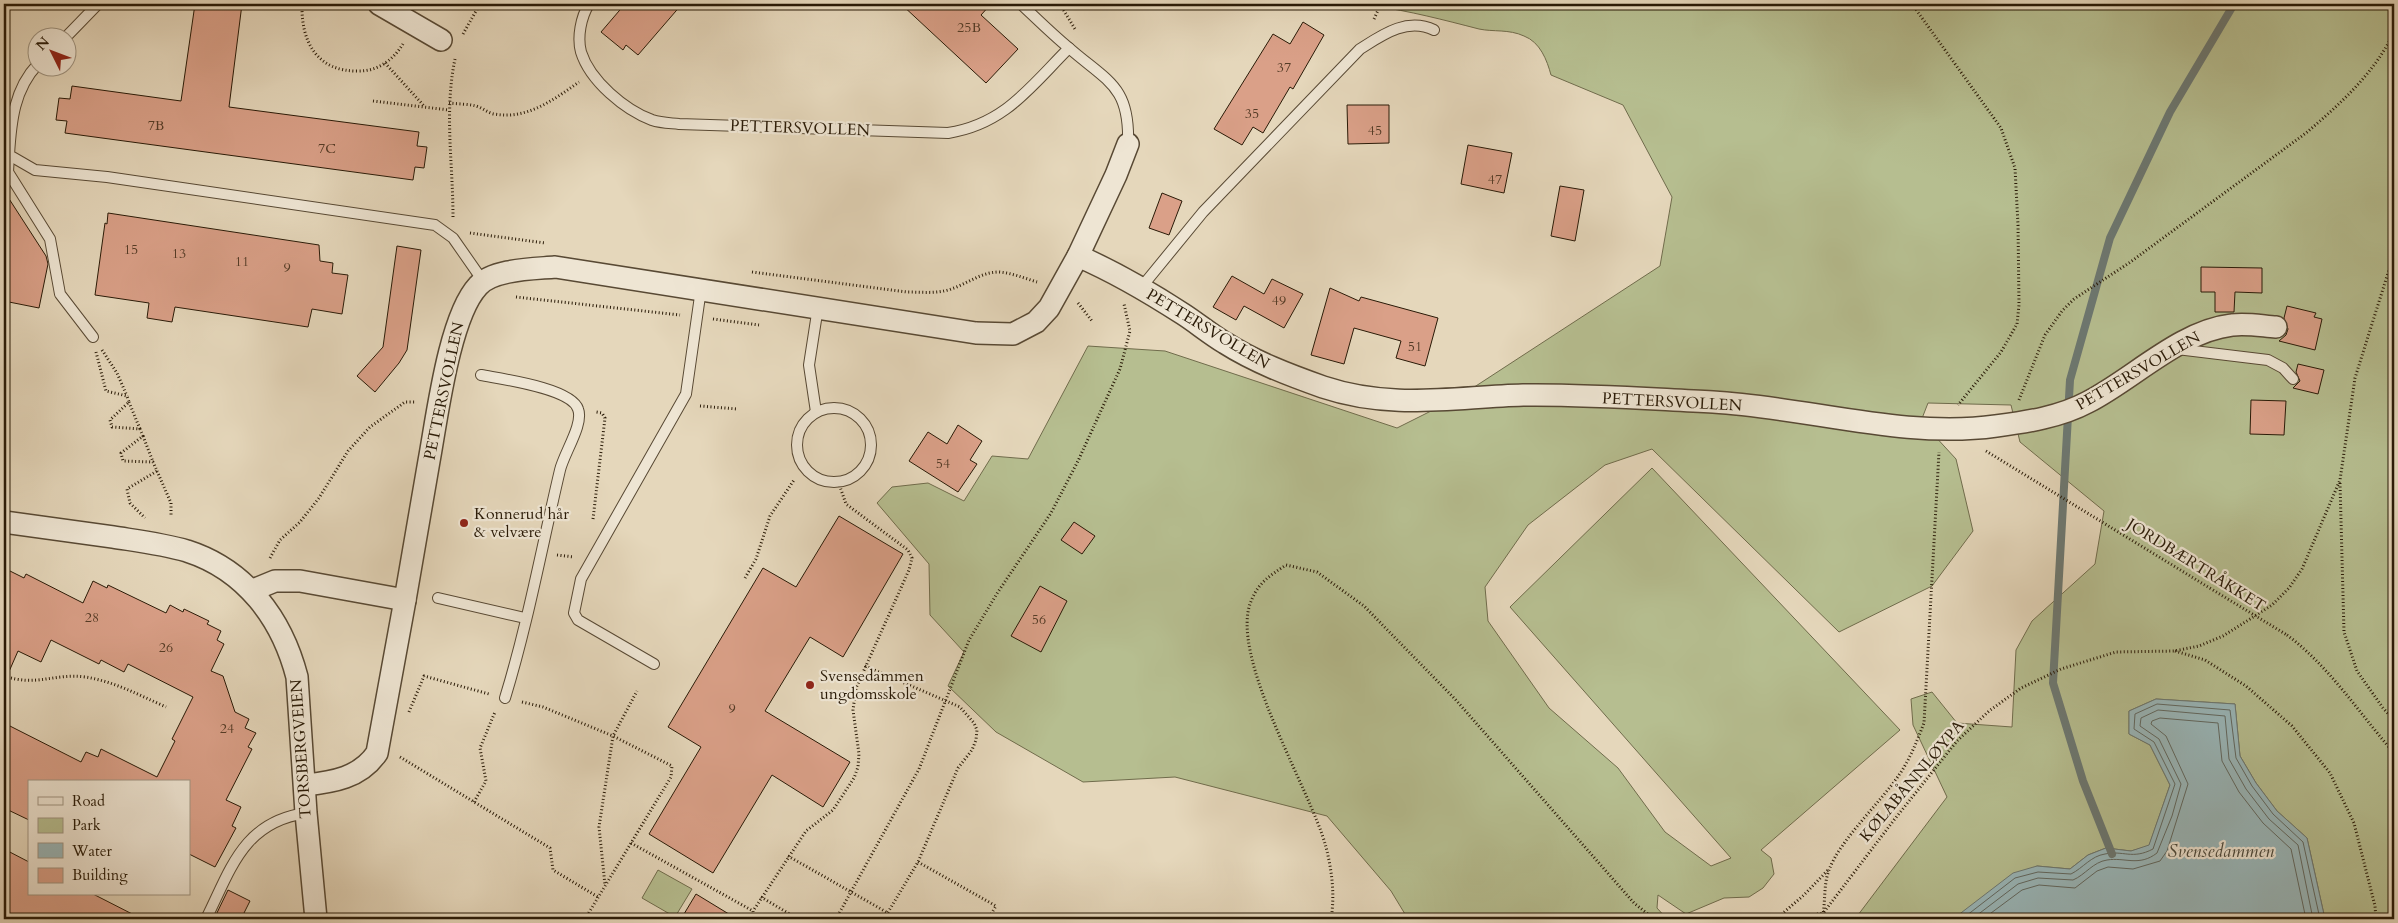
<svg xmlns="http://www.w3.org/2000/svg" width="2398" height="923" viewBox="0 0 2398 923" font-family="Cardo,serif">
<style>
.green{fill:#b6be90;stroke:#706c4c}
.water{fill:#99b7ba;stroke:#6c7872}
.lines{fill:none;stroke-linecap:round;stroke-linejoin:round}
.shore{stroke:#616860;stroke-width:1}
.stream{stroke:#6c7872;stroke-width:8}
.building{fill:#daa088;stroke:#291a07}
.service-casing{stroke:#584934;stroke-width:12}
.minor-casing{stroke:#584934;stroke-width:24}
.path{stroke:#291a07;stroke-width:3;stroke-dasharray:1 2.5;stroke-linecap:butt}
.service{stroke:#eee5d3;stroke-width:10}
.minor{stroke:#eee5d3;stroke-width:21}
.path-bridge{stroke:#291a07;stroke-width:3;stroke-dasharray:1 2.5;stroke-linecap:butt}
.poi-dot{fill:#8f2418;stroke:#eee5d3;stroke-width:2}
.labels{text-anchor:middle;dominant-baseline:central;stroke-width:4.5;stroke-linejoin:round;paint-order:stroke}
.number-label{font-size:14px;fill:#553c27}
.street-label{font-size:16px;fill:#291a07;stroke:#eee5d3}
.poi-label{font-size:16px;fill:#291a07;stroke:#eee5d3;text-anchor:start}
.water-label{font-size:18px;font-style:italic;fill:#4b493d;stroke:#eee5d3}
</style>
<rect width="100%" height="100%" fill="#e5d7bb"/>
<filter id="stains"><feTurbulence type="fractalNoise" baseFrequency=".004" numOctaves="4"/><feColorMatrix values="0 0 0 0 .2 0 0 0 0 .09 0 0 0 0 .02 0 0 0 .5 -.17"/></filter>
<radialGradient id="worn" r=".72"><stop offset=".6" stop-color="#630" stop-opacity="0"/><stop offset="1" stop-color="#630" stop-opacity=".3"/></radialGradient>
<g class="green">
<path d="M1374,4H2394V919H2325L2307,838L2277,811L2256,783L2240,756L2235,704L2156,699L2129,711V734L2150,745L2170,785L2149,846L2131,851L2106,848L2088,855L2070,869L2037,866L1953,919H1855L1947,797L1913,725L1911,699L1932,692L1957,723L2012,727L2016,650L2032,621L2095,564L2104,511L2020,442L2011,405L1928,403L1921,421L1956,459L1973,531L1932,586L1839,632L1652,449L1605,465L1528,525L1485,587L1488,621L1549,708L1618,768L1665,832L1711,866L1731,858L1510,607L1652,468L1900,730L1761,850L1771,858L1774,874L1763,888L1749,897L1724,898L1686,914L1658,895L1657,908L1667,919H1408L1391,891L1327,816L1175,777L1083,782L996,732L948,686L964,652L930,615L929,564L877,503L892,487L928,483L964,501L992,456L1028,459L1088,346L1165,351L1397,428L1459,397L1660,266L1672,197L1623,105L1551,75C1547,60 1540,42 1524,36C1509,29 1493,32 1479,29C1444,20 1410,11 1374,6Z"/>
<polygon points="658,870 692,889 675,917 642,898"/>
</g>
<polygon class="water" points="2156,699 2235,704 2240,756 2256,783 2277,811 2307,838 2325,919 1953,919 2013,873 2037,866 2070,869 2088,855 2106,848 2131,851 2149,845 2170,785 2150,745 2129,734 2129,711"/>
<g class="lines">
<g class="shore">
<path d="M1962,919L2015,878L2038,872L2071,874C2083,868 2091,856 2105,854C2123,850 2132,860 2153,849L2175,784L2154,742L2134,729L2135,714L2157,704L2230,710L2236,758L2252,786L2273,814L2303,842L2320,919"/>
<path d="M1972,919L2018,884L2038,878L2073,880C2085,875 2093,862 2107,860C2125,857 2139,867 2157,853L2172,816L2181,784L2159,739L2140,726L2141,718L2158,710L2225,716L2229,759L2246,789L2269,819L2298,845L2313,919"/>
<polyline points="1983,919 2022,890 2039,885 2075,888 2097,871 2108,867 2133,869 2160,861 2167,851 2188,784 2166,736 2151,724 2152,721 2160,718 2218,723 2222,761 2239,792 2263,823 2291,849 2306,919"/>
</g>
<polyline class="stream" points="2112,854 2083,781 2053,683 2070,380 2110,238 2170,112 2234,4"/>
</g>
<g class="building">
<polygon points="195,4 242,4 229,107 419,132 417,146 427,147 424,168 415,167 413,180 65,133 67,121 56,120 59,98 70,99 72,86 181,101"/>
<polygon points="625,4 682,4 638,55 626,45 623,50 601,32"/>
<polygon points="901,4 991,4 981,15 1018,49 986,83"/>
<polygon points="1303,22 1324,35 1293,89 1290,87 1263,133 1253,127 1242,145 1214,129 1273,34 1290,44"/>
<polygon points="1347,105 1389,105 1389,143 1348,144"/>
<polygon points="1468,145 1512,153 1504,193 1461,184"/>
<polygon points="1560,186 1584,190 1575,241 1551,236"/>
<polygon points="4,191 46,256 48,264 39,308 4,301"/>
<polygon points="1162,193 1182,201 1169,235 1149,228"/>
<polygon points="108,213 319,245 320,261 333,263 332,273 348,275 342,314 312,309 308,327 175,307 172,322 147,318 149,303 95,295 105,223 107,224"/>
<polygon points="397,246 421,250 407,350 399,363 375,392 357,376 383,347"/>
<polygon points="2201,267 2262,268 2262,293 2235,292 2234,312 2215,312 2215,292 2201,292"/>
<polygon points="1232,276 1264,294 1272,279 1303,294 1284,328 1244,306 1236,320 1213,307"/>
<polygon points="1330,288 1359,301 1361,297 1438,318 1425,366 1396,358 1401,341 1354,328 1344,364 1311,355"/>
<polygon points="2287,306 2316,313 2314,317 2322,319 2315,350 2279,341 2286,335 2288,329 2284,318"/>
<polygon points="2298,364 2324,370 2318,394 2293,388 2300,381 2296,372"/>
<polygon points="2251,400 2286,401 2284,435 2250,434"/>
<polygon points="958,425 982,441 970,460 977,464 958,492 909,461 928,432 947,444"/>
<polygon points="839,516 903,554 843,657 810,637 765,711 850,762 823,807 772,775 713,873 649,834 701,747 668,727 763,568 796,587"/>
<polygon points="1074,522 1095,536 1082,554 1061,540"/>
<polygon points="4,568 24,578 26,574 83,603 93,581 107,588 108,585 166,613 170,605 183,612 184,609 209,621 207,624 221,631 217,640 224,644 211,671 223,676 235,712 249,719 245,728 256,733 248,747 252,749 226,800 241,807 232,826 236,828 215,867 189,854 189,782 29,782 29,820 4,808 4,723 81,762 86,752 98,757 101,749 157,777 175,741 172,739 193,697 128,664 124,672 101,660 99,664 51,640 41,662 18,651 4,683"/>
<polygon points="1040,586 1067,601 1041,652 1011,636"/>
<polygon points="4,849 29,862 29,894 93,894 142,919 4,919"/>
<polygon points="228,890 250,901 241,919 214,919"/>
<polygon points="696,894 737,919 681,919"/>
</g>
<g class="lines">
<defs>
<g id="service">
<path d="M589,4C581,17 577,37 581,52C590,81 625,110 652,120C661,123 670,123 679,124L948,133C1005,124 1030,87 1069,48"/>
<path d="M1021,4C1037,19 1052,34 1069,48C1108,82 1130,86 1128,144"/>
<polyline points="65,38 98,4"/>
<path d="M38,64C14,89 11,122 9,155L35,170L107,177L435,225L453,238L483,281"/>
<polyline points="9,155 8,172 50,239 60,294 93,337"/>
<path d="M1140,289L1203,212L1360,49C1382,35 1407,17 1434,30"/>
<polyline points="2177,349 2268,360 2283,368 2293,379"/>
<path d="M481,375C501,379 571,388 578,409C584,424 564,453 560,470C542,546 528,623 505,698"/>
<circle cx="834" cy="445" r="37"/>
<polyline points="816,412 809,365 818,307"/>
<polyline points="438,598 525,618"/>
<polyline points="654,664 578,620 574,613 581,579 686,394 701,289"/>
<path d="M206,919C231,869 243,822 306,813"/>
</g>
<g id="minor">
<polyline points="379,4 441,40"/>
<path d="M1078,256C1115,272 1149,292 1183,314C1197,323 1210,334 1225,343C1255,362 1289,375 1323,387C1392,410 1453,397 1523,395C1586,394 1650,399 1713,402C1806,407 1904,439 1996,426C2027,422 2060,417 2088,402C2133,379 2180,331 2232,325C2246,323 2262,326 2276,327"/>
<path d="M4,522C40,527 77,532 113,537C138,541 163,544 187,551C246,570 282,619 297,677L306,813L316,919"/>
<path d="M253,590L275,581H300L405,600C413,554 421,507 429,461C437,418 449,317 478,286C493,269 534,269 555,267L976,333L1013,334L1036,322L1049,308L1078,256L1116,175L1128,144"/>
<path d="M305,785C333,782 360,778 377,753L405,600"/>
</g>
</defs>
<use href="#service" class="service-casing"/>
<use href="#minor" class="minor-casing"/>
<g class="path">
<path d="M302,4C301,42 317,72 359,71C378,71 393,60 403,44"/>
<polyline points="1060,4 1075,29"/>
<polyline points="1912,4 2001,128 2015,168 2018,225 2019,305 2017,324 2001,352 1958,405"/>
<polyline points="1374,19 1381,4"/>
<polyline points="463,34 480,4"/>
<polyline points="385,63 425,107"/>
<polyline points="373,101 449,110"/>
<path d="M449,103C458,104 468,104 476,106C483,108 488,113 494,114C527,120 553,100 579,82"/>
<path d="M453,217C453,163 444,112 455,59"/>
<polyline points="470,233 545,243"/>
<path d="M752,272L907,292C922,292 937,294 951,289C967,284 981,272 999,272C1012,273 1024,278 1037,282"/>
<polyline points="516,297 680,315"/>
<polyline points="1078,303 1092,321"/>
<polyline points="713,319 759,325"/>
<polyline points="102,350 117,373 127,396"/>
<polyline points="96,352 106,391 127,396 129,402 110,420 112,427 140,429 143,436 121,453 123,461 153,462 157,471 127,489 130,503 145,518"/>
<path d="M2019,400L2045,335L2062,311L2074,299L2129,263L2306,133C2339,105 2375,73 2394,32"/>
<polyline points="129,402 140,429"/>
<polyline points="700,406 737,409"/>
<polyline points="143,436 153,462"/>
<polyline points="1986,451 2213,590"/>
<polyline points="157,471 171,503 171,517"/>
<polyline points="2340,483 2344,632 2357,671 2383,708 2394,720"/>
<polyline points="593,519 605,418 602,413 596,412"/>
<polyline points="557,555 574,557"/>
<polyline points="270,558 280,540 300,522 319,498 348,451 370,427 405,402 416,402"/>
<polyline points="745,578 756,559 770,516 794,480"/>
<path d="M2287,635C2330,667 2359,713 2394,753"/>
<polyline points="2175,651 2205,660 2246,686 2292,726 2330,773 2354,823 2375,906 2376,919"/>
<polyline points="865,666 960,707 974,723 977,730 976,740 972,750 958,768 918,862 884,919"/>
<path d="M4,676C37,687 54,673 85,677C113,681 139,695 166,707"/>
<polyline points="522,702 543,707 613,736 599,827 605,885"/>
<polyline points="409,712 424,676 489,694"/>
<polyline points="400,757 550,848 553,870 598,897"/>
<polyline points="474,802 486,781 480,748 495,712"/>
<polyline points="631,843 753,911"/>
<polyline points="788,856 888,913"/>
<polyline points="918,862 996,906 988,919"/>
<polyline points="761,897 798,919"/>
<polyline points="1824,912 1894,820 1957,741 1989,711 2021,688 2061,669 2116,652 2174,651 2199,646 2223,636 2250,619 2272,605 2289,588 2302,569 2340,480 2355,378 2394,254"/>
<polyline points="585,919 671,777 672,766 613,736 637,691"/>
<polyline points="754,919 753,911 806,831 833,810 854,778 858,767 859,754 853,710 856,688 909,570 912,558 908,550 846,504 838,481"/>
<polyline points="836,919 919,769 969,640 998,592 1051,513 1078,461 1120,369 1130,331 1124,304"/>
<path d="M1331,919C1335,895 1332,871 1326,847C1311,790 1226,653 1252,599C1259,582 1271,575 1286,565L1317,572L1364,606L1455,699L1634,903L1654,919"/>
<polyline points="1776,919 1804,895 1828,870"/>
<polyline points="1786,919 1824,913"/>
<path d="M1822,919C1826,903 1823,886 1829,870C1840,840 1880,803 1899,775C1910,759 1917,741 1924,723L1939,452"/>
</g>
<use href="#service" class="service"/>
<use href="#minor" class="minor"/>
<polyline class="path-bridge" points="2213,590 2287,635"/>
</g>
<g class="poi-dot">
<circle cx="464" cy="523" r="5"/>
<circle cx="810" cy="685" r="5"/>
</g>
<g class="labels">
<g class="number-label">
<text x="969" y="27">25B</text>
<text x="1284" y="67">37</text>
<text x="1252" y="113">35</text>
<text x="156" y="125">7B</text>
<text x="1375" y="130">45</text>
<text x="327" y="148">7C</text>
<text x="1495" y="179">47</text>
<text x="131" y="249">15</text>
<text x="179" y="253">13</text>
<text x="242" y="261">11</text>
<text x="287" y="267">9</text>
<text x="1279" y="300">49</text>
<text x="1415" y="346">51</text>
<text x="943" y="463">54</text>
<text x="92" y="617">28</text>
<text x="1039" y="619">56</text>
<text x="166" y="647">26</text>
<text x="732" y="708">9</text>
<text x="227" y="728">24</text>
</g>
<g class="street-label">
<text transform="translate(800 128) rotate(2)">PETTERSVOLLEN</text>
<text transform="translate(1208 329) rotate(31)">PETTERSVOLLEN</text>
<text transform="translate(2138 371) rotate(-30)">PETTERSVOLLEN</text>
<text transform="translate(444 391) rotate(-78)">PETTERSVOLLEN</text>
<text transform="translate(1672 402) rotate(3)">PETTERSVOLLEN</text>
<text transform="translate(2196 565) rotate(32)">JORDBÆRTRÅKKET</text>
<text transform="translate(301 749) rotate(-94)">TORSBERGVEIEN</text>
<text transform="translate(1912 781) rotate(-50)">KØLABÅNNLØYPA</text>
</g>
<g class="poi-label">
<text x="474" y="514">Konnerud hår<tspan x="474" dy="18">&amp; velvære</tspan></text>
<text x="820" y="676">Svensedammen<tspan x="820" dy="18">ungdomsskole</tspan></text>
</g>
<g class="water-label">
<text x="2221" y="851">Svensedammen</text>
</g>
</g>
<rect width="2398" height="923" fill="none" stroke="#e5d7bb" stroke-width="20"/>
<rect x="5" y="5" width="2388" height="913" fill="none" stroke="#291a07" stroke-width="2.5"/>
<rect x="10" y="10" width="2378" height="903" fill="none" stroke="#291a07"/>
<rect x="28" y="780" width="162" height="115" fill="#eee5d3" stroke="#9f9481"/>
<rect x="38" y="797" width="25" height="8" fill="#eee5d3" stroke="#9f9481"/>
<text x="72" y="806" font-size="15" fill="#291a07">Road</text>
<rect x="38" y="818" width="25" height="15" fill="#b6be90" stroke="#9f9481"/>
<text x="72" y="830" font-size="15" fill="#291a07">Park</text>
<rect x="38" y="843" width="25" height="15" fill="#99b7ba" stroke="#9f9481"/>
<text x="72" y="856" font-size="15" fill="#291a07">Water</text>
<rect x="38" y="868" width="25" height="15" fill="#daa088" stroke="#9f9481"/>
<text x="72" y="880" font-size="15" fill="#291a07">Building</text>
<g transform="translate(52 52) rotate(312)"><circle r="24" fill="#eee5d3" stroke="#9f9481"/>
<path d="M0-4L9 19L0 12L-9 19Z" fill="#8f2418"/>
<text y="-8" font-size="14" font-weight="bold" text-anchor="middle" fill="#291a07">N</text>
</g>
<rect width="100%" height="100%" filter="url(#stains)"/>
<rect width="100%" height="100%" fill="url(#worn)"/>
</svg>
